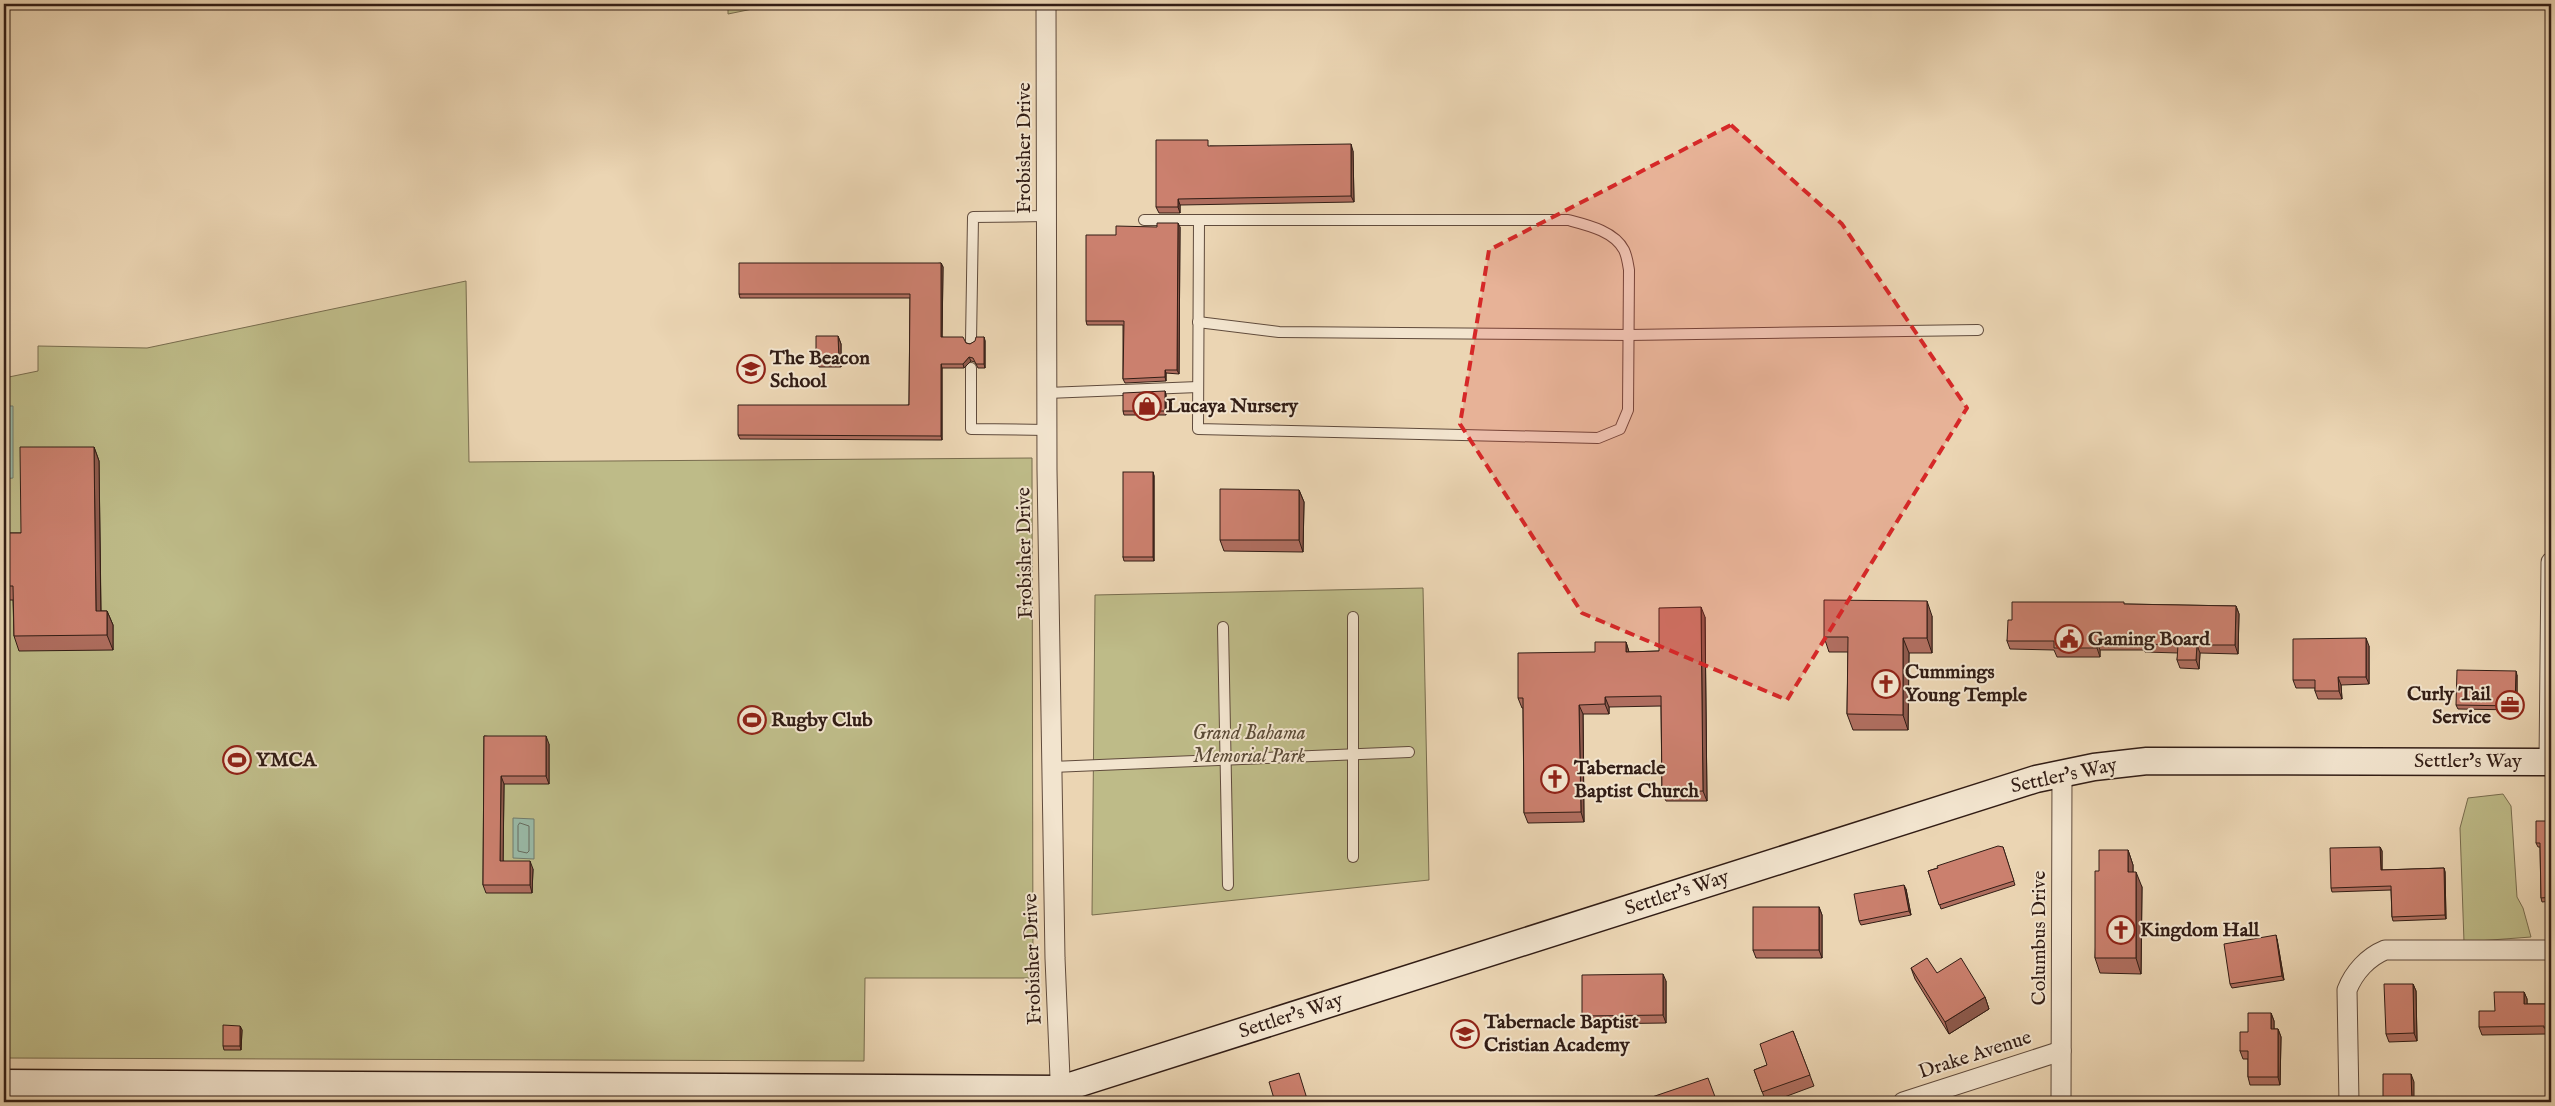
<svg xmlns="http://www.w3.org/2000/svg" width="2555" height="1106" viewBox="0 0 2555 1106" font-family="'IM FELL English',serif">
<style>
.green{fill:#bebb88;stroke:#786c4e}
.water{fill:#99b9a6;stroke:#707b6c}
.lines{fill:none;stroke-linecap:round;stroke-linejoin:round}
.shore{stroke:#666b5e;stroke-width:1}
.lane-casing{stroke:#604b3c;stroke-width:12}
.street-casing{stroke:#604b3c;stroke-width:21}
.secondary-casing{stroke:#321d15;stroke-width:29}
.lane{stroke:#f2e4ce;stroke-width:10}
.street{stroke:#f2e4ce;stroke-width:19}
.secondary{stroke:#f2e4ce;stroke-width:26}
.wall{fill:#af6e5f;stroke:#321d15}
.shaded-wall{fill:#8e5a4d;stroke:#321d15}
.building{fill:#cb806e;stroke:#321d15}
.marked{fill:#d62828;fill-opacity:0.2;stroke:#d62828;stroke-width:4;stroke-dasharray:10 6;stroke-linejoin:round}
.labels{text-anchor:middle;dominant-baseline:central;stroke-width:4;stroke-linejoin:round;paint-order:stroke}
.street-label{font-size:20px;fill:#321d15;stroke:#f2e4ce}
.poi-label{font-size:20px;font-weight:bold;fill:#321d15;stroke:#f2e4ce;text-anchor:start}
.park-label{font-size:20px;font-style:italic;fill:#5c4c38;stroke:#f2e4ce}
</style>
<rect width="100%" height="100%" fill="#ebd5b3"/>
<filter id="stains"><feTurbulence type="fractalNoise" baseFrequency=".004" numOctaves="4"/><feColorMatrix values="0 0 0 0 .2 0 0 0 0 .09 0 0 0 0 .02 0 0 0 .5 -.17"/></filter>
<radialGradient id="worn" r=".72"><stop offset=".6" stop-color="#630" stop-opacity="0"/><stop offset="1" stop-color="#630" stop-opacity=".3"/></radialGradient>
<g class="green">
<polygon points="728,4 777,4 728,14"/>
<polygon points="466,281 469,462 1032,458 1033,978 865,978 864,1061 4,1058 4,378 38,371 38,346 147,348"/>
<polygon points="1423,588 1429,880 1092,915 1095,595"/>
<polygon points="2503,794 2511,806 2517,897 2523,908 2531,937 2464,942 2460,828 2468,798"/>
</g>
<g class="water">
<polygon points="4,406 13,406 13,478 4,479"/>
<polygon points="513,818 534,819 534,859 513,858"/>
</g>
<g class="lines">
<g class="shore">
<polyline points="4,411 8,414 8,471 4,474"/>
<polygon points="520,823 529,826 529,851 527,853 518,851 518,826"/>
</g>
<defs>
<g id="lane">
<path d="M1144,220H1568C1587,225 1614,231 1624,250C1627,256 1628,264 1629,270L1628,410L1620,429L1598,438L1198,429L1199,220"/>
<polyline points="1198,322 1279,332 1629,335 1978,330"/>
<polyline points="971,341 973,217 1046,216"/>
<polyline points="971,368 971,429 1047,430"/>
<polyline points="1047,393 1198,387"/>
<polyline points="1353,617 1353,857"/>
<polyline points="1223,627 1228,885"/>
<polyline points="1052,767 1409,752"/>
</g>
<g id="street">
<polyline points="1046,4 1047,470 1055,958 1061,1102"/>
<polyline points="2549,762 2551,562"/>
<polyline points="1903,1102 2061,1051"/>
<polyline points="2061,1102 2062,774"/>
<path d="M2349,1102L2347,990C2354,972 2368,957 2385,950H2551"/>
</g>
<polyline id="secondary" points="4,1083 1061,1089 2036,779 2094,767 2147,761 2551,762"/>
</defs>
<use href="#lane" class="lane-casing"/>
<use href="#street" class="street-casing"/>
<use href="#secondary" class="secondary-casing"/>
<use href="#lane" class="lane"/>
<use href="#street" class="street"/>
<use href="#secondary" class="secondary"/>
</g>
<g class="wall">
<polygon points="1210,146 1353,151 1354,202 1180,205 1180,213 1159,213 1156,207"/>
<polygon points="1180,227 1179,374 1166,373 1166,381 1125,383 1123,379 1123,325 1087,325 1086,321"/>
<polygon points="941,263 943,267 942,337 970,344 984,337 985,341 985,368 978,368 975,362 971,361 964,368 942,368 942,440 740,439 738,435 909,405 910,298 740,298 739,294"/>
<polygon points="838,336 841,344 841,367 819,367 816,359"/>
<polygon points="1165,391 1166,395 1166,415 1124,415 1123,411"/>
<polygon points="94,447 99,461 101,611 107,611 113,625 113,650 19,651 14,636 13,600 4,600 4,533 21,533"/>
<polygon points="1153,472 1154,476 1154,561 1124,561 1123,557"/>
<polygon points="1299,490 1304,502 1303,552 1224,551 1220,540"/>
<polygon points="2125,604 2236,606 2239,614 2238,654 2200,653 2199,669 2180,668 2177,660 2178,653 2145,652 2144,650 2100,650 2100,657 2057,657 2054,650 2010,649 2007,641 2012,620"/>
<polygon points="1932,616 1932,653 1909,653 1908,730 1853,730 1847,714 1848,652 1829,652 1824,637"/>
<polygon points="1705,617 1707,801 1666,801 1662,792 1661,706 1609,707 1609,714 1583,714 1584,822 1528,823 1524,813 1523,708 1522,708 1518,698 1626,642 1629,652 1659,651"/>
<polygon points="2369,646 2369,684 2341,685 2342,699 2318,699 2315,691 2315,688 2296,688 2293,680"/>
<polygon points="2517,675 2517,710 2458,709 2456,705"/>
<polygon points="484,736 549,744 549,784 504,784 503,861 533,869 532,893 486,893 483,885"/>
<polygon points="2551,821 2551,901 2542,902 2541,898 2540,847 2538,847 2536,843"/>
<polygon points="2003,847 2015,885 1941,909 1928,871"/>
<polygon points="2380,847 2382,851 2382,870 2444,868 2445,872 2446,919 2393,921 2392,917 2391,890 2332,892 2331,888"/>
<polygon points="2128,850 2133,865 2133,872 2142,887 2141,974 2100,973 2095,958 2099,871"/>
<polygon points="1906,889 1911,915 1861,925 1859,921"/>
<polygon points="1819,907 1822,915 1822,958 1756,958 1753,950"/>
<polygon points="2277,939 2284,980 2232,988 2230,984"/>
<polygon points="1911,968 1937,973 1985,997 1989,1009 1949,1034 1915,979"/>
<polygon points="1666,981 1666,1023 1585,1024 1582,1016"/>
<polygon points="2413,984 2416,991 2417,1041 2389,1042 2386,1034"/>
<polygon points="2524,992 2527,999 2527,1004 2551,1004 2551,1036 2547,1036 2546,1034 2482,1035 2479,1027 2495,1011"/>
<polygon points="2271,1013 2274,1021 2274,1029 2278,1029 2281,1037 2280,1085 2250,1085 2248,1077 2248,1059 2243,1059 2240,1051 2248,1032"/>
<polygon points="240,1026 242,1030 241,1050 224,1050 223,1046"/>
<polygon points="1793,1031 1814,1086 1771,1102 1766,1102 1754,1070 1767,1065"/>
</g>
<g class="shaded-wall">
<polygon points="1351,144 1353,151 1354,202 1351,196"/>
<polygon points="1178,199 1180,205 1180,213 1178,207"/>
<polygon points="1178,223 1180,227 1179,374 1177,370"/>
<polygon points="941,263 943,267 942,341 941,337"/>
<polygon points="838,336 841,344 841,367 839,359"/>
<polygon points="984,337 985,341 985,368 984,364"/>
<polygon points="969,357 971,361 964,368 963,364"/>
<polygon points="941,364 942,368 942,440 941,436"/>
<polygon points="1165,370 1166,373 1166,381 1165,377"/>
<polygon points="1165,391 1166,395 1166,415 1165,411"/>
<polygon points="94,447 99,461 101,625 96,611"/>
<polygon points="1153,472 1154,476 1154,561 1153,557"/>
<polygon points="1299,490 1304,502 1303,552 1299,540"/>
<polygon points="1927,601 1932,616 1932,653 1927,638"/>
<polygon points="2236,606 2239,614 2238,654 2235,645"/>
<polygon points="1701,607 1705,617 1707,801 1703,791"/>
<polygon points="107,611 113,625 113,650 107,635"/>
<polygon points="1903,638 1909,653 1908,730 1903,715"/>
<polygon points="2366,638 2369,646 2369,684 2366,677"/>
<polygon points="2097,641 2100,650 2100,657 2097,648"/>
<polygon points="1626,642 1629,652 1626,652"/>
<polygon points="2197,645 2200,653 2199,669 2196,660"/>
<polygon points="2516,671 2517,675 2517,710 2515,706"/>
<polygon points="2338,677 2341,685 2342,699 2339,691"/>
<polygon points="1605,697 1609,707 1609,714 1605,704"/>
<polygon points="1579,705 1583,714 1584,822 1581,812"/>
<polygon points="546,736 549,744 549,784 546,776"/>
<polygon points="501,776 504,784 503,869 500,861"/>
<polygon points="2380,847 2382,851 2382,874 2381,870"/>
<polygon points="2128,850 2133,865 2133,887 2128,872"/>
<polygon points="530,861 533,869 532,893 530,885"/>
<polygon points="2444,868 2445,872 2446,919 2445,915"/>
<polygon points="2136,872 2142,887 2141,974 2136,958"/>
<polygon points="1904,885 1906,889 1911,915 1909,911"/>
<polygon points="1819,907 1822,915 1822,958 1819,950"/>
<polygon points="2276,935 2277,939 2284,980 2282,976"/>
<polygon points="1663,974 1666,981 1666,1023 1663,1015"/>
<polygon points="2413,984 2416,991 2417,1041 2414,1033"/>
<polygon points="2524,992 2527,999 2527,1012 2524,1004"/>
<polygon points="1985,997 1989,1009 1949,1034 1945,1022"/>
<polygon points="2271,1013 2274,1021 2274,1037 2271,1029"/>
<polygon points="240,1026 242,1030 241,1050 240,1046"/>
<polygon points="2278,1029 2281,1037 2280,1085 2278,1077"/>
<polygon points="2411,1074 2414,1082 2414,1102 2412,1102"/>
</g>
<g class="building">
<polygon points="1156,140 1208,140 1208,146 1351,144 1351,196 1178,199 1178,207 1156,207"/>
<polygon points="1157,223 1178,223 1177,370 1165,370 1165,377 1123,379 1124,321 1086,321 1086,235 1116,235 1116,226 1157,227"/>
<polygon points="739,263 941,263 941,337 963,337 966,343 970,344 975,341 976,337 984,337 984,364 976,364 973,358 969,357 963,364 941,364 941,436 738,435 738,405 909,405 910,294 739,294"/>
<polygon points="816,336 838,336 839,359 816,359"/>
<polygon points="1165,391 1165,411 1123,411 1123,393"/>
<polygon points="20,447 94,447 96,611 107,611 107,635 14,636 13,586 4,586 4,533 21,533"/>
<rect x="1123" y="472" width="30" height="85"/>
<polygon points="1220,489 1299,490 1299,540 1220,540"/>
<polygon points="1824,600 1927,601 1927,638 1903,638 1903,715 1847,714 1848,637 1824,637"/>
<polygon points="2012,602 2124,602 2124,604 2236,606 2235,645 2197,645 2196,660 2177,660 2178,645 2142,644 2142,642 2097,641 2097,648 2054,648 2054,641 2007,641 2008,620 2012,620"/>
<polygon points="1701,607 1703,791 1662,792 1661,696 1605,697 1605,704 1579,705 1581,812 1524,813 1523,698 1518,698 1518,653 1595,652 1595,642 1626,642 1626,652 1659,651 1659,608"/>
<polygon points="2366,638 2366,677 2338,677 2339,691 2315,691 2315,680 2293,680 2293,639"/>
<polygon points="2457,670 2516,671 2515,706 2456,705"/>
<polygon points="484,736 546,736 546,776 501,776 500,861 530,861 530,885 483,885"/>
<polygon points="2536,821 2551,821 2551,903 2551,897 2541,898 2540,843 2536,843"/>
<polygon points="1998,846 2003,847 2014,881 1939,905 1928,871 1938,868 1937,866"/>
<polygon points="2380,847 2381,870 2444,868 2445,915 2392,917 2391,886 2331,888 2330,848"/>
<polygon points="2099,850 2128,850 2128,872 2136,872 2136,958 2095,958 2095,871 2099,871"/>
<polygon points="1904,885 1909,911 1859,921 1854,894"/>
<rect x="1753" y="907" width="66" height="43"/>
<polygon points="2276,935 2282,976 2230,984 2224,944"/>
<polygon points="1927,958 1937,973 1961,958 1985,997 1945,1022 1911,968"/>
<polygon points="1663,974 1663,1015 1582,1016 1582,975"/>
<polygon points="2384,984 2413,984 2414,1033 2386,1034"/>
<polygon points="2494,992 2524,992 2524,1004 2551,1004 2551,1028 2544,1028 2544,1026 2479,1027 2479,1011 2495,1011"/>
<polygon points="2248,1013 2271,1013 2271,1029 2278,1029 2278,1077 2248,1077 2248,1051 2240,1051 2240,1032 2248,1032"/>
<polygon points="223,1025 240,1026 240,1046 223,1046"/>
<polygon points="1793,1031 1810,1075 1762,1092 1754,1070 1767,1065 1760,1044"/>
<polygon points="1299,1073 1308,1102 1275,1102 1269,1082"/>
<polygon points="2383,1074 2411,1074 2412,1102 2383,1102"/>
<polygon points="1708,1078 1717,1102 1654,1102 1652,1097"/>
</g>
<path class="marked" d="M1731,125L1842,224L1967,408L1787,700L1582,613L1460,424L1489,250Z"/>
<defs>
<symbol id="school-ring" viewBox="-11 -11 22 22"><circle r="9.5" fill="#f2e4ce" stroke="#8f2418" stroke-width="1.5"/><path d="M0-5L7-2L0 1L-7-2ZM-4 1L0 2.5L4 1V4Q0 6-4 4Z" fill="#8f2418"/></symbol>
<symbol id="shop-ring" viewBox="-11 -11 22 22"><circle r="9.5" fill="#f2e4ce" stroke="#8f2418" stroke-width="1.5"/><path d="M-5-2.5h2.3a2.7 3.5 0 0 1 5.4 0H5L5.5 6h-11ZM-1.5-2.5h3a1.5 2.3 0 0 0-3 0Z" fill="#8f2418"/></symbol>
<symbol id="civic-ring" viewBox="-11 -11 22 22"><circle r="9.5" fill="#f2e4ce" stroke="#8f2418" stroke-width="1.5"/><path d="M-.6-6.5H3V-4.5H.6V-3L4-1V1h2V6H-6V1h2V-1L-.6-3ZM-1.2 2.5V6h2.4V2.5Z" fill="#8f2418"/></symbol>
<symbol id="church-ring" viewBox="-11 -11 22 22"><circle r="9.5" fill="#f2e4ce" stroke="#8f2418" stroke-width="1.5"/><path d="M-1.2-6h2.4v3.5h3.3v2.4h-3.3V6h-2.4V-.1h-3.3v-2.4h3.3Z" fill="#8f2418"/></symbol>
<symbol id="office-ring" viewBox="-11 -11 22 22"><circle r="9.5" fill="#f2e4ce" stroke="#8f2418" stroke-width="1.5"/><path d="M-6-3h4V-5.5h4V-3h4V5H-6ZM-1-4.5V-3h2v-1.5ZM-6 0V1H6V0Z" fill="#8f2418"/></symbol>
<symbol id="stadium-ring" viewBox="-11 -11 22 22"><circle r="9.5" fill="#f2e4ce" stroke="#8f2418" stroke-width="1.5"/><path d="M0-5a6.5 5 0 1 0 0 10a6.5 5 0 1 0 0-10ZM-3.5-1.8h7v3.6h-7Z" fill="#8f2418"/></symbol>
</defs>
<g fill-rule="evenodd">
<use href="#school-ring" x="735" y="353" width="32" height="32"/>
<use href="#shop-ring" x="1131" y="390" width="32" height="32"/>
<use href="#civic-ring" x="2053" y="623" width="32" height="32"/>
<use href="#church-ring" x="1870" y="668" width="32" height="32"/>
<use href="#office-ring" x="2494" y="689" width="32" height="32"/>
<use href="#stadium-ring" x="736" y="704" width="32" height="32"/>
<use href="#stadium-ring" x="221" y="744" width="32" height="32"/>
<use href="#church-ring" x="1539" y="763" width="32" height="32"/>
<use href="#church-ring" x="2105" y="914" width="32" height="32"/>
<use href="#school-ring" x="1449" y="1018" width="32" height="32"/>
</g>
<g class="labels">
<g class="street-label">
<text transform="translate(1024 148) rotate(-90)">Frobisher Drive</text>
<text transform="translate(1025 553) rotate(-91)">Frobisher Drive</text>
<text x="2468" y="761">Settler's Way</text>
<text transform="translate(2064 776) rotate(-12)">Settler's Way</text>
<text transform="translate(1677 893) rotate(-18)">Settler's Way</text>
<text transform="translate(2039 938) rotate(-90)">Columbus Drive</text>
<text transform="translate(1033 959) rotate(-92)">Frobisher Drive</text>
<text transform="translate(1291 1016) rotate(-18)">Settler's Way</text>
<text transform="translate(1975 1055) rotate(-18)">Drake Avenue</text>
</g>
<g class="poi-label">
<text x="770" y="358">The Beacon<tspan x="770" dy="23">School</tspan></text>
<text x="1166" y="406">Lucaya Nursery</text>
<text x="2088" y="639">Gaming Board</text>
<text x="1905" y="672">Cummings<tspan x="1905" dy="23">Young Temple</tspan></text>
<text x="2491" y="694" text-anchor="end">Curly Tail<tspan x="2491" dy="23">Service</tspan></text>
<text x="771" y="720">Rugby Club</text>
<text x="256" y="760">YMCA</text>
<text x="1574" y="768">Tabernacle<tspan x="1574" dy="23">Baptist Church</tspan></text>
<text x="2140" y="930">Kingdom Hall</text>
<text x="1484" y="1022">Tabernacle Baptist<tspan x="1484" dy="23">Cristian Academy</tspan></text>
</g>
<g class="park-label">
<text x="1249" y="733">Grand Bahama<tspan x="1249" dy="23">Memorial Park</tspan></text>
</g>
</g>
<rect width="2555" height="1106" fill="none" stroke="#ebd5b3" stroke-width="20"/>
<rect x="5" y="5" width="2545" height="1096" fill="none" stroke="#321d15" stroke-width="2.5"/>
<rect x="10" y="10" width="2535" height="1086" fill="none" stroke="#321d15"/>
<rect width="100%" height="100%" filter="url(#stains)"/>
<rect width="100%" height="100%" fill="url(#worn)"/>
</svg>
